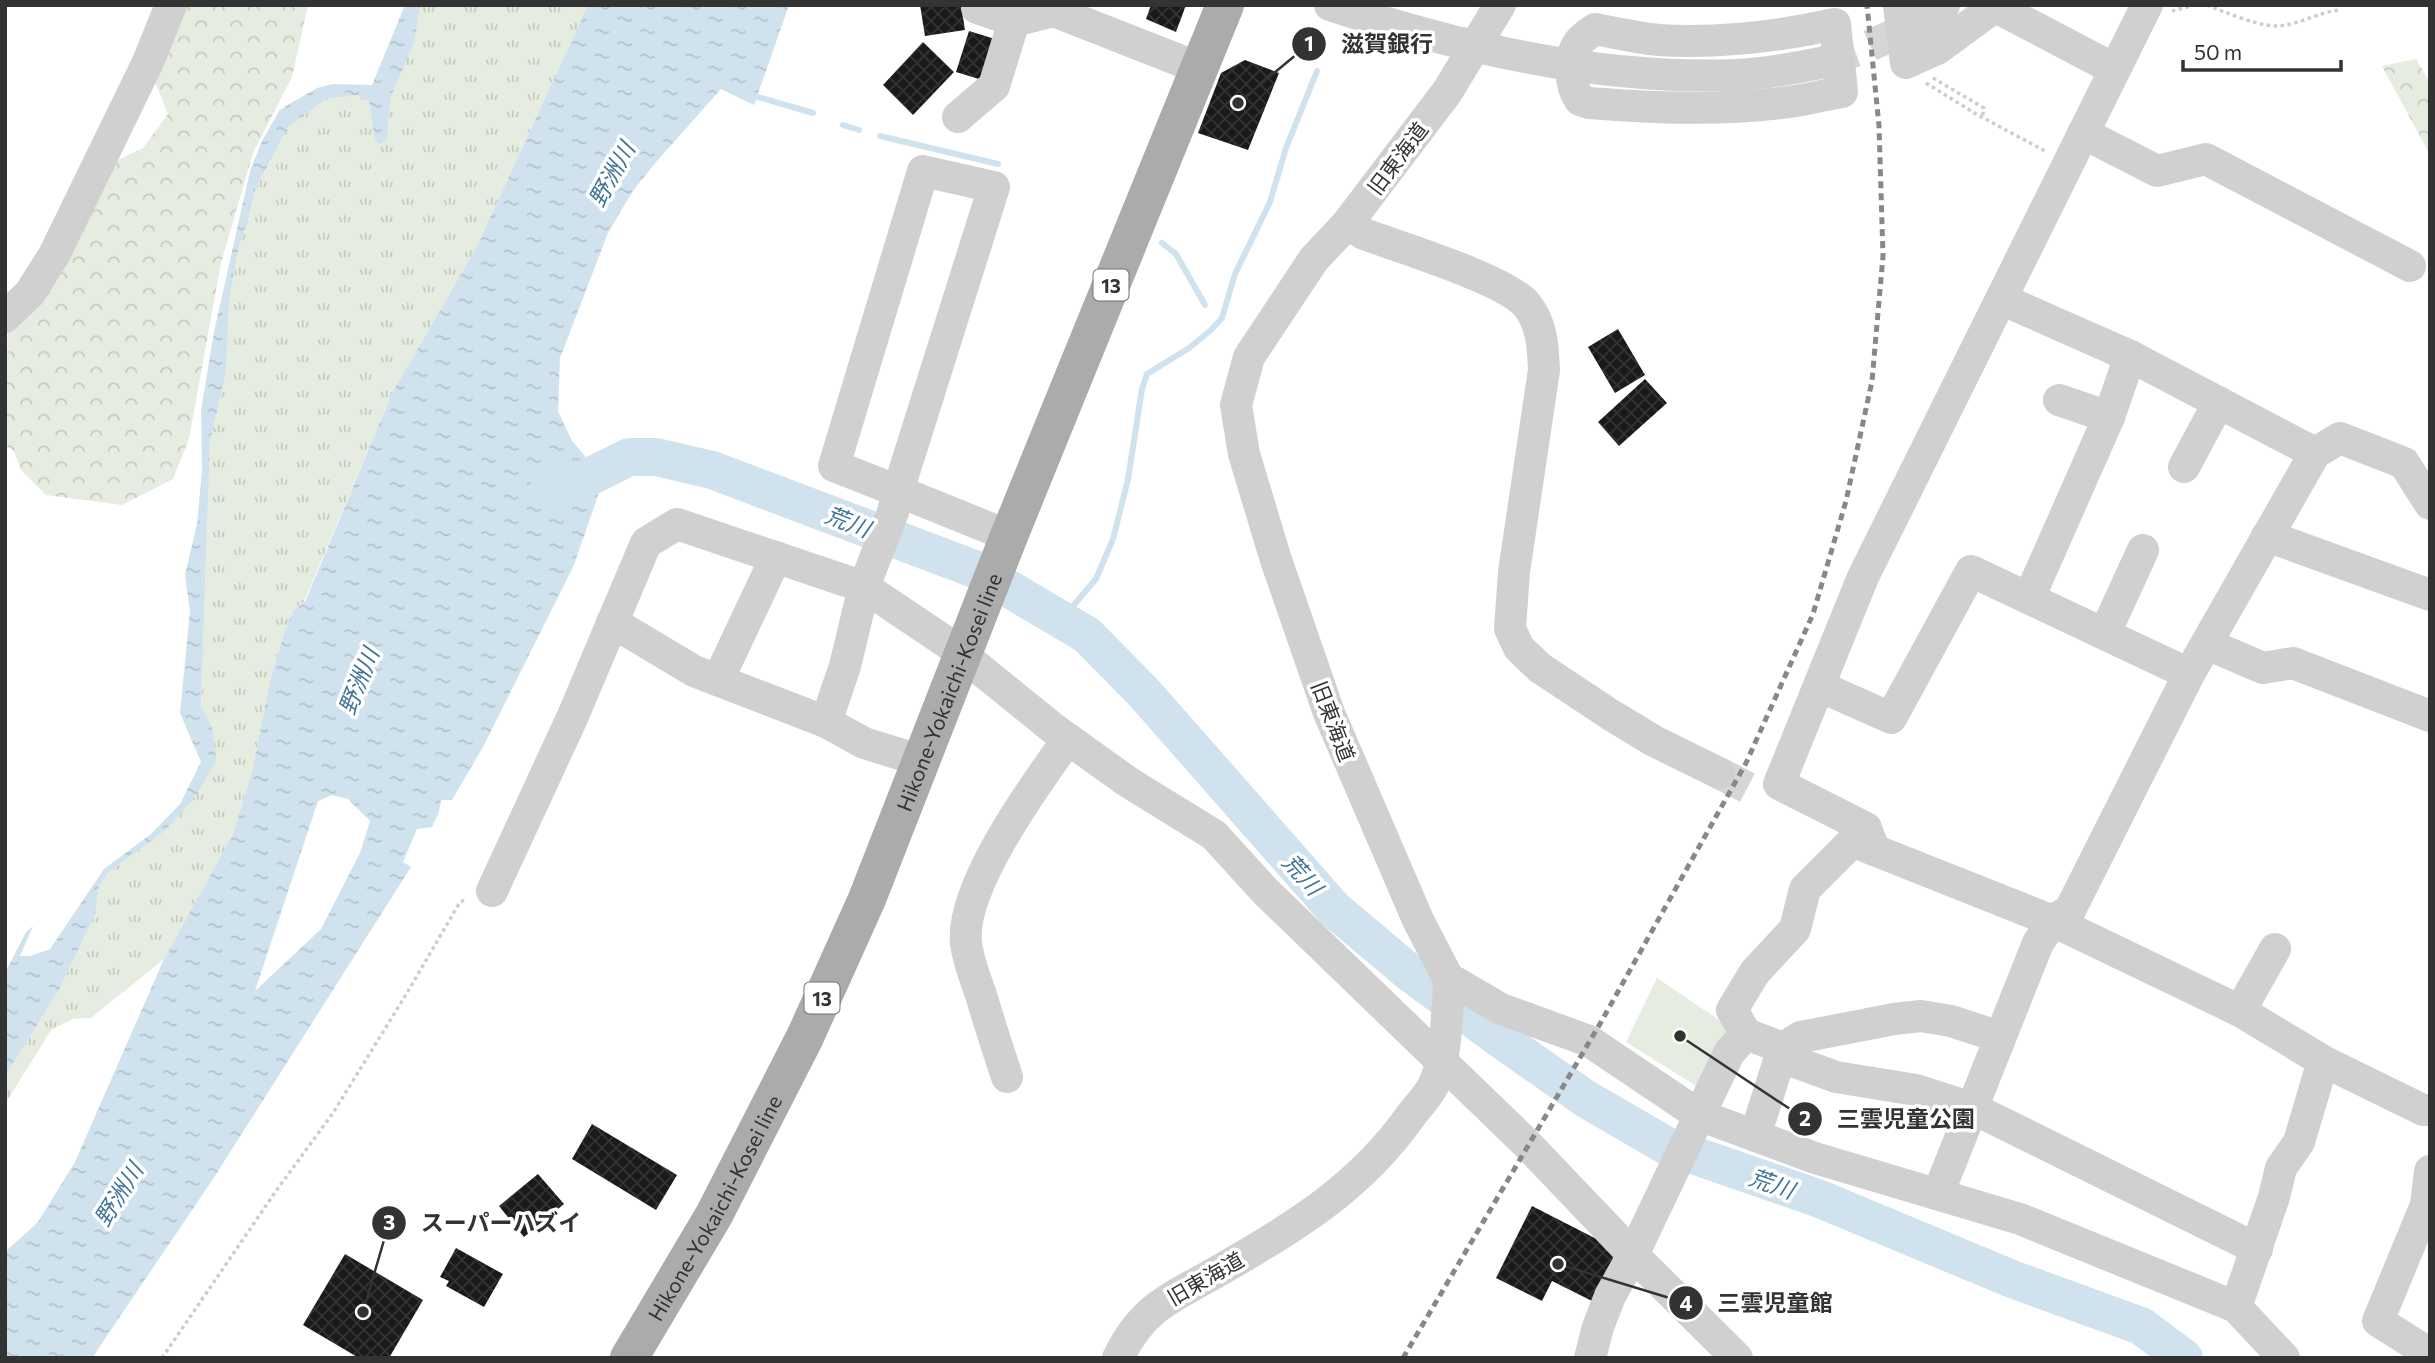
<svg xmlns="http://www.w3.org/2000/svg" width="2435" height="1363" viewBox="0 0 2435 1363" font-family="Commissioner,'Noto Sans JP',sans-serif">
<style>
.grass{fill:url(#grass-tufts)}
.forest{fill:url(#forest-crowns)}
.park{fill:#e6ecdf}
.water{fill:url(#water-ripples);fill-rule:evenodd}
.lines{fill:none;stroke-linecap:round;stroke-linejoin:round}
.stream{stroke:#cfe2ee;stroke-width:6}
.river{stroke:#cfe2ee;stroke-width:38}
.building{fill:url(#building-cross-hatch)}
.minor-tunnel{stroke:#d6d6d6;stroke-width:32;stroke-dasharray:32 16;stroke-linecap:butt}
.path{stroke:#cdcdcd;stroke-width:3.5;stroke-dasharray:3.5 3.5;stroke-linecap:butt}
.minor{stroke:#d0d0d0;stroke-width:32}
.major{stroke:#ababab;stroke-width:38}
.rail{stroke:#888;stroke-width:5;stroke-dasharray:7 5;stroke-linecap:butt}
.labels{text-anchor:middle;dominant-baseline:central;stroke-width:7;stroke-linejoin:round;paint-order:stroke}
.shield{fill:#fff;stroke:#707070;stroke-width:2}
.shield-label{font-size:19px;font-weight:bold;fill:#333}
.street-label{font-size:21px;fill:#333;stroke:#fff}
.water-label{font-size:23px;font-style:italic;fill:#3f7597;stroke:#fff}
.leader{fill:none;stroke:#333;stroke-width:2.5}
.callout-dot{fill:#333;stroke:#fff;stroke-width:2.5}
.mark-label{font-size:21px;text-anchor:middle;font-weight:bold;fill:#fff}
.callout-label{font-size:23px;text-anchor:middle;font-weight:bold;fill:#333;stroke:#fff;stroke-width:7;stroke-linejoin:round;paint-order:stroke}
</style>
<defs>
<pattern id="grass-tufts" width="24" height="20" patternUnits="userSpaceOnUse" patternTransform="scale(1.75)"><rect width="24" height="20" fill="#e6ecdf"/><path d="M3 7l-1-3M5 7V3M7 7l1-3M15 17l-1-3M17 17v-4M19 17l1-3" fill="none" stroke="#c6cbc0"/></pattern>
<pattern id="forest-crowns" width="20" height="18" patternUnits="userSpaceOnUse" patternTransform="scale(1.75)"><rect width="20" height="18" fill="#e6ecdf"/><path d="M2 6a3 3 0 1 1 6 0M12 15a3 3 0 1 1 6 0" fill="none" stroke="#c6cbc0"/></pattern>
<pattern id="water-ripples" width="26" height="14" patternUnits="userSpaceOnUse" patternTransform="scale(1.75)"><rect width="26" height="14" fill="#cfe2ee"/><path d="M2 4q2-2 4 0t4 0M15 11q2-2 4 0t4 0" fill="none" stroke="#b2c2cd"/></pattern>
<pattern id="building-cross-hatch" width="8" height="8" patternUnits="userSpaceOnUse" patternTransform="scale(1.75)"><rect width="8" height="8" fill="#1a1a1a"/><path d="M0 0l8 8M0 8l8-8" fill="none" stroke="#333"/></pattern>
</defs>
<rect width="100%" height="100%" fill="#fff"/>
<polygon class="grass" points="420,5 588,5 476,248 392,393 304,602 293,611 285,630 270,681 252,772 233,834 164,959 91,1018 73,1019 51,1030 5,1104 5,1076 59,990 95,915 99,886 109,872 166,830 192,801 212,729 201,706 210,442 226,373 229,303 238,250 248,221 256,187 289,126 327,99 357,95 369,102 375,141 381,145 387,139 391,96"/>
<g class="forest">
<polygon points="176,5 308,5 292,77 253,153 221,263 189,439 173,479 122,505 46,495 21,470 14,451 5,445 8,322 105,166 143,148 168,114 153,77"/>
<polygon points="2416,59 2430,83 2430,155 2382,66"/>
</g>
<polygon class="park" points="1657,978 1734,1030 1709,1094 1626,1042"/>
<g class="water">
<polygon points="405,5 420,5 414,43 391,96 387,139 381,145 375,141 369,102 357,95 327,99 289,126 256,187 248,221 238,250 229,303 226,373 210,442 201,706 212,728 216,758 214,765 192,801 166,830 109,872 99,886 95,915 59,990 5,1076 5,973 26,932 33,926 20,956 30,956 50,949 104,869 151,834 180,804 201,762 180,713 190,611 185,575 197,524 202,471 201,410 214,332 250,171 262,141 279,111 286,106 317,88 333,84 372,85"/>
<path d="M588,5H789L754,105L721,89L657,161L635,188L625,204L608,233L560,358L558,411L572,441L604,478L574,565L483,747L452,800H441L439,812L432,827L417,829L403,862L411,867L213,1179L92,1358H5V1252L38,1222L75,1162L164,959L233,834L252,772L270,681L285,630L293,611L305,602L392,393L476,248ZM332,795L348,799L370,821L360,853L321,929L255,991L318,801Z"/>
</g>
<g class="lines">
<g class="stream">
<polyline points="751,95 813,113"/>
<polyline points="843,125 859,130"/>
<polyline points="880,136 998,164"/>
<polyline points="1162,243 1176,254 1205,305"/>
<polyline points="1061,620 1096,579 1113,539 1128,479 1142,389 1147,374 1189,348 1211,330 1222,318 1235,274 1270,202 1286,148 1317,71"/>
</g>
<polyline class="river" points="550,484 585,479 629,457 656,457 712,470 977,570 1087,635 1145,694 1334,909 1410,973 1503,1041 1586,1099 1667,1146 1820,1199 2012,1279 2141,1326 2184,1358"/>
</g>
<g class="building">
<polygon points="920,5 961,5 965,30 925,36"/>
<polygon points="1151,5 1186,5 1176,32 1146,19"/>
<polygon points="969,31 1005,42 992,83 956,72"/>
<polygon points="923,42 954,72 913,115 883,85"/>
<polygon points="1245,60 1279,73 1248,150 1198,133 1221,73"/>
<polygon points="1618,329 1645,375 1615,393 1588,347"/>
<polygon points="1645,379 1667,403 1619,446 1598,422"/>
<polygon points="592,1124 677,1175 656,1210 572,1159"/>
<polygon points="538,1174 564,1204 524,1237 499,1206"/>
<polygon points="1532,1206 1620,1251 1594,1302 1552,1281 1542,1301 1496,1278"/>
<polygon points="456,1248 503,1274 484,1307 446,1286 449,1281 440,1277"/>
<polygon points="345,1254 423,1300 389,1358 359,1358 303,1325"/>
</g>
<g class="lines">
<g class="minor-tunnel">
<polyline points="1825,62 1869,46 1915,25"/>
<polyline points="1719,773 1756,792"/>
</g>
<g class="path">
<path d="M2207,5C2224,12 2258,26 2276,26C2298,26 2319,11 2341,10"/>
<polyline points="2172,11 2195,5"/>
<polyline points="1933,78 1984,108 1982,118"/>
<polyline points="1926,83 1976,114 2047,152"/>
<polyline points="162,1358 276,1191 333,1113 404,998 460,902 467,899"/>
</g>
<g class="minor">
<path d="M1330,5C1460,48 1598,80 1735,75C1765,74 1795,68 1825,62"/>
<polyline points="1899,5 1906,63 1937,49 1997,5"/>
<polyline points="1996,7 2114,69"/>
<polyline points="977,8 1014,21 1054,11 1199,68"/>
<path d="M1835,24L1842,92C1824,95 1806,100 1789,102C1722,111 1655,108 1589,103L1580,100C1569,85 1568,54 1581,40C1585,36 1591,32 1595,29C1616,33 1637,38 1659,40C1719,44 1776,37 1835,24Z"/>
<polyline points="1915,25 1944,5"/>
<polyline points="958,117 994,86 1014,21"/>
<polyline points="2083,133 2157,171 2206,159 2410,266"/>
<path d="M1347,224L1364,234C1399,247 1504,279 1526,304C1542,323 1543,346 1544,370L1514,572L1510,629L1519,648L1540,668L1611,715L1654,741L1719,773"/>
<polyline points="2001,299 2130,356 2315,453"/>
<polyline points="5,317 30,293 54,255 148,62 171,5"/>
<polyline points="2059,400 2109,417"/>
<polyline points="2184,467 2219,402"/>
<polyline points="2267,536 2430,595"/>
<polyline points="2029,598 2109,417 2130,356"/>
<polyline points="612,622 694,671 826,722 864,743 922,761"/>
<polyline points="2105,633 2143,550"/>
<polyline points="2207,644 2263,668 2293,663 2430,716"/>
<polyline points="718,680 776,557"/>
<polyline points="1819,686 1891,718 1971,571 2189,674"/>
<polyline points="826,722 845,666 864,587 893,512 898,491 834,466 923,171 994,187 898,491 1009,536"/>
<polyline points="1854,842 2053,921 2240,1011 2323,1061 2423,1110 2430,1110"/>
<polyline points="1874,850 1866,828 1779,784 1863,577 2147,5"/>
<polyline points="492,891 572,718 646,543 677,524 864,587 949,644 1054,729 1128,782 1214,835 1265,891 1528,1145 1633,1255 1737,1358"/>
<polyline points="1448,978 1501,1009 1589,1041 1699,1115 1815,1158 2020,1219 2236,1307 2284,1358"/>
<polyline points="2240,1011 2275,949"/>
<polyline points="1746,1034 1732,1010 1755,972 1795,929 1805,889 1853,841"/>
<path d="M1007,1077C998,1050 989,1022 981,995C975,978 968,960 966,943C960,887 1036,784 1068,739"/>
<polyline points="1755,1136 1783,1048 1801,1037 1894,1019 1921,1016 1951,1021 2000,1037"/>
<polyline points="2430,1171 2426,1205 2378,1321 2430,1354"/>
<polyline points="1938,1194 2038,943 2053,921 2070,910 2189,674 2315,453 2340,438 2404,463 2430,504"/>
<polyline points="2236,1307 2274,1197 2281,1168 2299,1142 2323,1061"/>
<path d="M1118,1358C1144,1305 1172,1298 1220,1270C1295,1227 1361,1187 1412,1114C1419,1105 1429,1095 1434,1084C1447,1056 1446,1020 1449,990L1448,978L1418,920L1329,713L1276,560L1244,454L1236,405L1249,357L1314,259L1347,224L1447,92L1500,5"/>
<polyline points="1590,1358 1598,1327 1610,1296 1633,1255 1729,1053 1746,1034 1783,1048 1795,1062 1836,1077 1916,1090 1972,1108 2257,1249"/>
</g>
<path class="major" id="s1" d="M629,1358L714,1215L805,1037L867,899L1009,536L1225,5"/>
<polyline class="rail" points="1403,1358 1601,1022 1746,763 1813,614 1846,501 1872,381 1883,256 1879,126 1867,5"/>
</g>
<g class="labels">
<g class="shield">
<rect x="1093.5" y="269.5" width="35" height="31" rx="5"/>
<rect x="804.5" y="982.5" width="35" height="31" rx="5"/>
</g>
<g class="shield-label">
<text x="1111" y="285">13</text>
<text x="822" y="998">13</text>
</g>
<g class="street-label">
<text transform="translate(1397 158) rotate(-53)">旧東海道</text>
<text stroke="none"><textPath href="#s1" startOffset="740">Hikone-Yokaichi-Kosei line</textPath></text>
<text transform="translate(1334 721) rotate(69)">旧東海道</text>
<text stroke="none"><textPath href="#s1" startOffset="173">Hikone-Yokaichi-Kosei line</textPath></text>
<text transform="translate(1205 1278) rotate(-30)">旧東海道</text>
</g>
<g class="water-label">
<text transform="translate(611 174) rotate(-61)">野洲川</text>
<text transform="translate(848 521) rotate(21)">荒川</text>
<text transform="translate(358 681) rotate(-68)">野洲川</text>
<text transform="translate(1303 874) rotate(48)">荒川</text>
<text transform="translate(1772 1183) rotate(19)">荒川</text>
<text transform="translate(118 1194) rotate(-58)">野洲川</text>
</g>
</g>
<path class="leader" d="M1238 103L1309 44M1680 1036L1805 1119M363 1312L389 1223M1558 1264L1686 1303"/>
<g class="callout-dot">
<circle cx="1238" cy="103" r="7"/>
<circle cx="1680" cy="1036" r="7"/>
<circle cx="363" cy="1312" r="7"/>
<circle cx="1558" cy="1264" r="7"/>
<circle cx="1309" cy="44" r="18"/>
<circle cx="1805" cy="1119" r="18"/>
<circle cx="389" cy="1223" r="18"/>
<circle cx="1686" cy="1303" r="18"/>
</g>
<g class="mark-label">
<text x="1309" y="51">1</text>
<text x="1805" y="1126">2</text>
<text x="389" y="1230">3</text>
<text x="1686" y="1311">4</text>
</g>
<g class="callout-label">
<text x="1387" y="52">滋賀銀行</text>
<text x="1906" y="1127">三雲児童公園</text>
<text x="501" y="1231">スーパーハズイ</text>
<text x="1775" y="1311">三雲児童館</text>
</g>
<rect width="2435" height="1363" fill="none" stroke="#333333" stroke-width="14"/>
<path d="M2183 60v10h158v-10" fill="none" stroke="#333333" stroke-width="3.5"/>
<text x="2194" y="60" font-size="21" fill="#333333" stroke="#ffffff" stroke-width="5" paint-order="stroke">50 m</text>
</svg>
